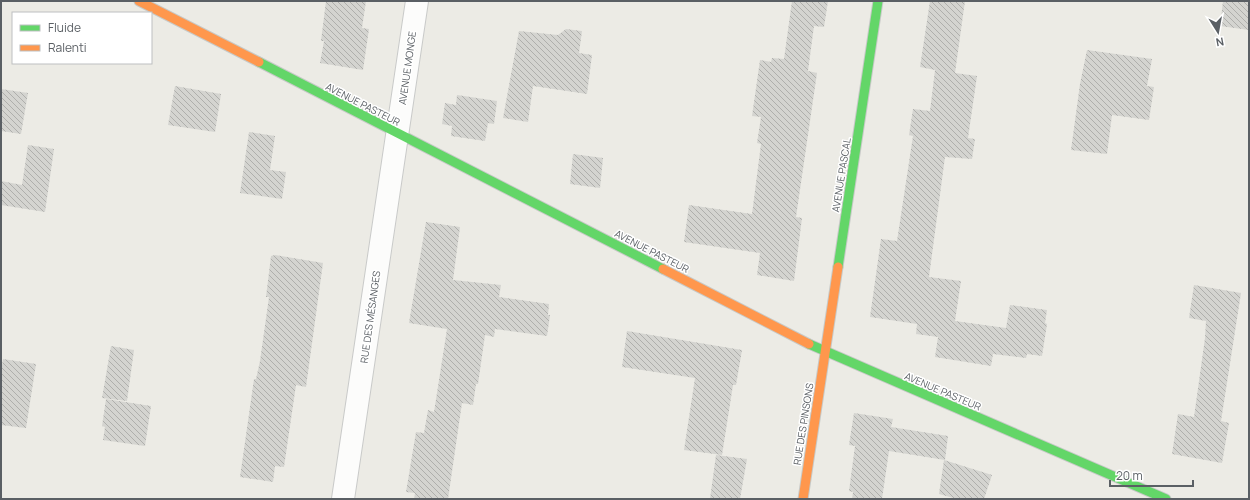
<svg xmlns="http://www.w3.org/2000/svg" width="1250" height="500" viewBox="0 0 1250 500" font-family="Manrope,sans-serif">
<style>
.building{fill:url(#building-back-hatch)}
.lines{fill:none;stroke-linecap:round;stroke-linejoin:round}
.street-casing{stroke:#c9cac9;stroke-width:24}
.fast-casing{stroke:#c7c9c7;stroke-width:11}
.slow-casing{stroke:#c7c9c7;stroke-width:11}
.street{stroke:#fcfcfb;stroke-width:22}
.fast{stroke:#63d668;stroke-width:9}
.slow{stroke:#ff974d;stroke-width:9}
.labels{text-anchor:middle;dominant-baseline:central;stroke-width:3;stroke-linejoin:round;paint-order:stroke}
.street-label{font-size:10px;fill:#5a5f64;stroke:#fff}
</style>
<defs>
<pattern id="building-back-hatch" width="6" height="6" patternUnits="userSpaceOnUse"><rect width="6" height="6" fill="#d4d4d0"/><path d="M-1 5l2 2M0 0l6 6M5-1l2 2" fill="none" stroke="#afafac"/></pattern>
</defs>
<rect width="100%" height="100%" fill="#ecebe5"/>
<g class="building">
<polygon points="326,1 366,1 362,28 369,29 363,70 320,63 324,41 321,41"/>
<polygon points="792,1 828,1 824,27 814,26 808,71 817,73 796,217 802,218 794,281 757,275 760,253 684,242 689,205 752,214 761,144 757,143 761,117 752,116 760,60 771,62 772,58 784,59"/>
<polygon points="930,1 965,1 955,73 977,76 968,138 975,139 972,159 945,157 929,277 961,281 955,321 1006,328 1010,305 1047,310 1045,323 1047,324 1042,356 1027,354 1026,358 993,354 991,366 935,357 938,337 916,334 917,324 870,317 881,239 897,241 913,136 909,135 913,109 930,111 935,70 920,67"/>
<polygon points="1223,1 1249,1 1249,30 1220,26"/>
<polygon points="566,29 582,31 579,53 592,55 587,94 533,86 528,122 503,118 519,31 558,35"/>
<polygon points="1087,50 1152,59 1147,86 1154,87 1149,120 1112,115 1107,154 1071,150 1080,84"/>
<polygon points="175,86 221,94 215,132 168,125"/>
<polygon points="1,89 28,93 21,134 1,131"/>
<polygon points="457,95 497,101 494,124 488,123 485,141 451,136 452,126 442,124 445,103 456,105"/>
<polygon points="249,132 275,136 270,170 286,172 282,199 240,193"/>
<polygon points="28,145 54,149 45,212 1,205 1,181 22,185"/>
<polygon points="573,154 603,158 600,188 570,184"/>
<polygon points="426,222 460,227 453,280 501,285 499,297 549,304 548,315 550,315 547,336 495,329 494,337 485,335 478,384 476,384 473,405 462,403 448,499 414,499 415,493 406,492 416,432 424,433 428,410 434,412 447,329 409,323"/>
<polygon points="275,255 323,263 306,387 296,385 284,467 275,466 273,482 240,477 254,379 256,379 260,361 269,297 266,297 271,256"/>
<polygon points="1194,285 1241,293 1221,421 1229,423 1222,463 1172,454 1178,414 1194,417 1205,338 1206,321 1189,318"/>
<polygon points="627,331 742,350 736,385 733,385 722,455 684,450 695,378 622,367"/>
<polygon points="111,346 134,350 127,401 102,398"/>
<polygon points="3,359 36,364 26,428 1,425 1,371"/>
<polygon points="106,399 151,406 145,446 103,440 105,427 102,426"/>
<polygon points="854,413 893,419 891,427 948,436 945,460 889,451 882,499 852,499 853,492 849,491 855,446 849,445"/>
<polygon points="716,455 747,459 740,499 710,499"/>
<polygon points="944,460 992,475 984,499 957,499 939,494"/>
</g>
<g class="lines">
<defs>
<polyline id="street" points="343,499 417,1"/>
<g id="fast">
<polyline points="259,62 663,269"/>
<polyline points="838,267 878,1"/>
<polyline points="809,344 1166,499"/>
</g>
<g id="slow">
<polyline points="139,1 259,62"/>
<polyline points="663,269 809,344"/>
<polyline points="803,499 838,267"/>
</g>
</defs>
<use href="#street" class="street-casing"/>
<use href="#fast" class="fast-casing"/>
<use href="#slow" class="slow-casing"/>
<use href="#street" class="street"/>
<use href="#fast" class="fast"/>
<use href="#slow" class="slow"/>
</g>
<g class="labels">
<g class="street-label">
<text transform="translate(407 68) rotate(-82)">AVENUE MONGE</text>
<text transform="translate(363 104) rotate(27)">AVENUE PASTEUR</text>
<text transform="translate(841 175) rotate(-81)">AVENUE PASCAL</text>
<text transform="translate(652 251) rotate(27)">AVENUE PASTEUR</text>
<text transform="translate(370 317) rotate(-82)">RUE DES MÉSANGES</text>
<text transform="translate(943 391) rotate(23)">AVENUE PASTEUR</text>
<text transform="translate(803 424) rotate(-81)">RUE DES PINSONS</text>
</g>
</g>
<rect width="1250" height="500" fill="none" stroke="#5a5f64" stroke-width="4"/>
<rect x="12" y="12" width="140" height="52" fill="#ffffff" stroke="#bdbfc1"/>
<rect x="20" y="25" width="20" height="6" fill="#63d668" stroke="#bdbfc1"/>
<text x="48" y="32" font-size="12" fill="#5a5f64">Fluide</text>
<rect x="20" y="45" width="20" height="6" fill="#ff974d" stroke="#bdbfc1"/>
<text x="48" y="52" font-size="12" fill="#5a5f64">Ralenti</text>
<g transform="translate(1218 32) rotate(169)" stroke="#ffffff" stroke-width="3" paint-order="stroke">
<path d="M0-3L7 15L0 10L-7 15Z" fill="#5a5f64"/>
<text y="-6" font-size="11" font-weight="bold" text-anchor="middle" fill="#5a5f64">N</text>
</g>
<path d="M1110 480v6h83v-6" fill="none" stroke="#5a5f64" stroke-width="2"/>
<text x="1116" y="480" font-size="12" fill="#5a5f64" stroke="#ffffff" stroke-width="3" paint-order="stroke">20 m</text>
</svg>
